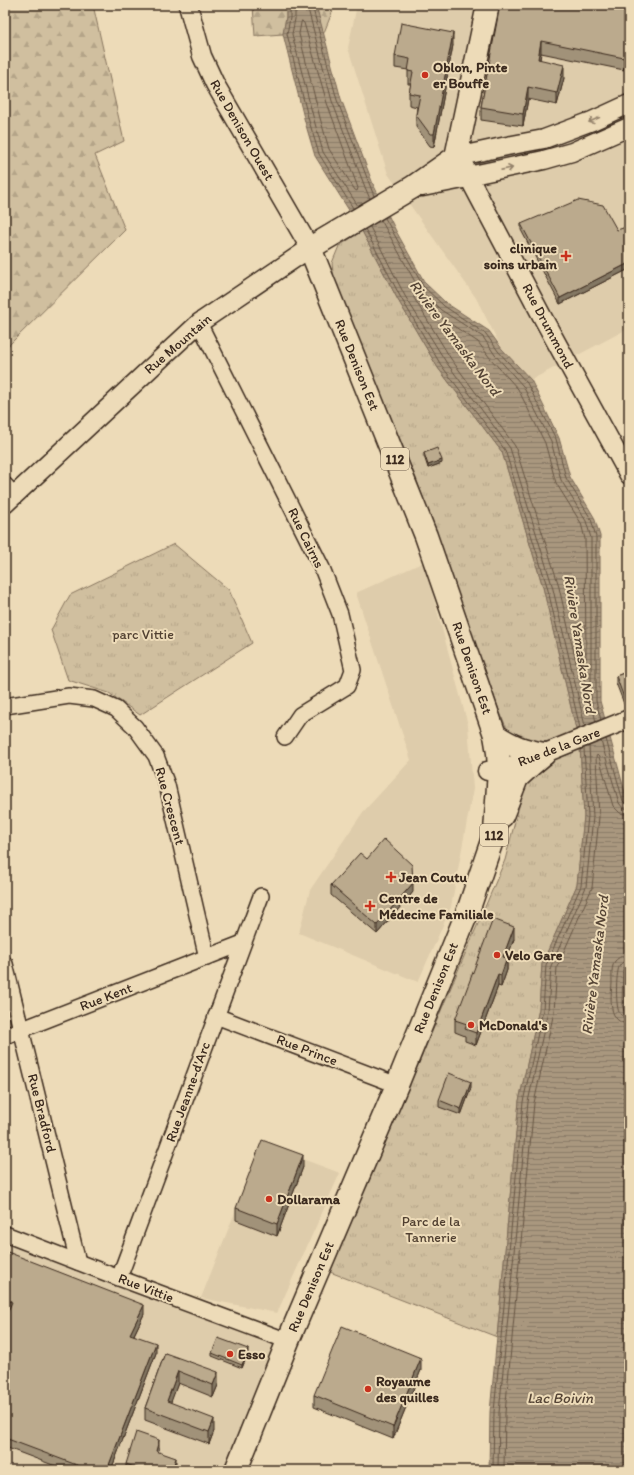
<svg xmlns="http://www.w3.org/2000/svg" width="634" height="1475" viewBox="0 0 634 1475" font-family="Itim,sans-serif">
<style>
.built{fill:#deccab}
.forest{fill:url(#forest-firs);stroke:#86745e}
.park{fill:url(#park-tufts);stroke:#86745e}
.water{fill:url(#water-rules);stroke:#7d6b58}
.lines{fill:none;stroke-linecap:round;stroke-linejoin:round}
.shore{stroke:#675644;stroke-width:1}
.minor-casing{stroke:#3b2a1e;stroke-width:18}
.tertiary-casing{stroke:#3b2a1e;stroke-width:21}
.primary-casing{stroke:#3b2a1e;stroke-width:25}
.minor{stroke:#eddbb8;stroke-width:15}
.tertiary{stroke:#eddbb8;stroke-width:18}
.primary{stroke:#eddbb8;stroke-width:22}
.wall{fill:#a19279;stroke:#3b2a1e}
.shaded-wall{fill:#837763;stroke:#3b2a1e}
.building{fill:#bbaa8d;stroke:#3b2a1e}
.oneway{stroke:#94826b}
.poi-dot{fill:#c8321e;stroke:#eddbb8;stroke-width:1.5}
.labels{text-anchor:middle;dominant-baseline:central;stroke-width:4;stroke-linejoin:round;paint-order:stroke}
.shield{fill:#eddbb8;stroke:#705f4c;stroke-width:1}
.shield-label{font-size:13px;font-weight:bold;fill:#3b2a1e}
.poi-label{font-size:14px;font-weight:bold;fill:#3b2a1e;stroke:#eddbb8;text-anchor:start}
.street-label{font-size:14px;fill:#3b2a1e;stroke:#eddbb8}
.park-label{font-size:14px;fill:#514031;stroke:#eddbb8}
.water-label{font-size:15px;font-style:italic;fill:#564536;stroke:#eddbb8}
</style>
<defs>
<pattern id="forest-firs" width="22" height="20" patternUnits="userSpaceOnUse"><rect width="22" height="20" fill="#d0bf9f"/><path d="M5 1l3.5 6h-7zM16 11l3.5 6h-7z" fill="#b4a488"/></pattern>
<pattern id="park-tufts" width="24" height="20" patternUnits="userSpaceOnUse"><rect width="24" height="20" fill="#d0bf9f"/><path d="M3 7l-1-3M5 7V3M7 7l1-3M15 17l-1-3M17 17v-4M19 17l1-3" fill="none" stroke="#b4a488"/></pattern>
<pattern id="water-rules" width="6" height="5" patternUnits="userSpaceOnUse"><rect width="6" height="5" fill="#a9977e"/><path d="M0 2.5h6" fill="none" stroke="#8b7b67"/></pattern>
</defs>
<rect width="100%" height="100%" fill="#eddbb8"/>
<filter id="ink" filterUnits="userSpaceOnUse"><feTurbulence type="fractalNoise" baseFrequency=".025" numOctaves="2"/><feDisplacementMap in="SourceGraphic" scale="8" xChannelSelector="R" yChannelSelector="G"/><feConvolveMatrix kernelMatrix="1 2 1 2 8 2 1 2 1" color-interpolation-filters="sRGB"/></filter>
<g filter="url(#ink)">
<g class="built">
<polygon points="357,5 629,5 629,54 624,85 629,98 629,328 531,380 502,349 476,298 388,174 348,48"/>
<polygon points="424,562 468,725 473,789 451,907 418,982 299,933 310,890 363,812 411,760 356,593"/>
<polygon points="262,1144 340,1173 277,1313 201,1298"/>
<polygon points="5,1238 283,1344 230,1470 5,1470"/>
</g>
<g class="forest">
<polygon points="5,5 93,5 124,141 95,155 125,230 5,349"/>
<polygon points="253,5 286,5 286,17 283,34 255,36"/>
<polygon points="316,5 335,5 323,35 316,9"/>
</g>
<g class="park">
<polygon points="362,231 398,300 438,368 502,452 543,587 580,746 584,816 577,885 542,964 539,1009 519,1101 497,1337 330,1272 505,860 523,791 528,782 553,763 547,750 509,734 499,710 416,478 334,281 332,263 339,246"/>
<polygon points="174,544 229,590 252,643 140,715 109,693 68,680 51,630 70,595"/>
</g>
<polygon class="water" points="286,5 316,5 341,99 373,184 396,231 425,283 446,303 489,331 502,349 531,380 559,438 570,477 594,517 600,536 600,701 629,807 629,916 626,1004 629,1015 629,1470 489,1470 490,1412 519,1101 539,1009 542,964 577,885 584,816 580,746 543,587 502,452 438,368 398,300 362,231 315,156 305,122 283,34 286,17"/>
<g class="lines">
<g class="shore">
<polyline points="290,5 290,18 287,34 309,121 319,154 353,208"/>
<polyline points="295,5 295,19 292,34 314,120 323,152 358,206"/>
<polyline points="307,5 332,101 365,187 370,199"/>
<polyline points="312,5 337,100 374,196"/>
<polygon points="302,21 304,23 327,103 358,188 357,191 355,190 329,149 320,118 299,34 301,23"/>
<polyline points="385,218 423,286 444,306 486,334 498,351 527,383 556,439 566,478 591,519 596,537 596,701 601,720"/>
<polyline points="381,220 419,289 441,310 483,337 495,355 523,386 551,441 561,480 586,521 591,538 591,701 596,722"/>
<polyline points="370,227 405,296 446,362 510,448 552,585 585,726"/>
<polyline points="365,229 401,298 441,365 505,450 547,586 580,728"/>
<polygon points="415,295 437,315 478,342 490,358 518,389 545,443 556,483 581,523 585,539 586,659 584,685 581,684 558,583 515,446 451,359 414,298"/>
<polyline points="606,739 623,801 625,803 629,804"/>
<polyline points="601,741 619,803 623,808 629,809"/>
<path d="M629,955C623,955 619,957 615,961C611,967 612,976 612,983C611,998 607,1023 629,1024"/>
<path d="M629,961C625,961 621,962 619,967C616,974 615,1008 620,1014C623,1017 626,1017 629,1018"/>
<polyline points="629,966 625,967 623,970 622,1004 624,1011 629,1012"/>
<polyline points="493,1470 494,1412 523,1102 543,1010 546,965 581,886 588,816 584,748"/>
<polyline points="498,1470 499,1413 528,1102 548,1011 551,966 586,887 593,817 589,746"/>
<polyline points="504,1470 505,1413 534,1103 554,1012 557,967 592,888 599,817 596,757 597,755 599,757 613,806 620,813 629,815"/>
</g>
<defs>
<g id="minor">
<polyline points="199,323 322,568 340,614 353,670 347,686 300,715 285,737"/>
<polyline points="5,485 14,495"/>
<polyline points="5,706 69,696 94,699 116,709 135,727 156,756 167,785 207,958"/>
<polyline points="5,964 78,1262"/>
<polyline points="216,1016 397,1085"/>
<polyline points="5,1036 243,943"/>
<polyline points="5,1234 119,1278 288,1341"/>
<polyline points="119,1278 261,896"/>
</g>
<g id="tertiary">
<polyline points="629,127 572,152 544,160 468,176 544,320 629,475"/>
<polyline points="456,157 507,146 544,139 592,121 629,104"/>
<polyline points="5,504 199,323 310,248 215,84 202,56 188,5"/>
<polyline points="487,771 499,770 538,756 629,719"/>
</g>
<g id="primary">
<polyline points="422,185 468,176 456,157 488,5"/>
<path d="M495,735C513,747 523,750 544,754"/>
<polyline points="502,816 517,778 530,766 544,754"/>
<polyline points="236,1470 288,1341 397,1085 469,908 495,832 499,770 498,753 495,735 426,536 310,248 413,187 456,157"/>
</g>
</defs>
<use href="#minor" class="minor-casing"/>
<use href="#tertiary" class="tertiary-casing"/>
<use href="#primary" class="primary-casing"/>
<use href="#minor" class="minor"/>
<use href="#tertiary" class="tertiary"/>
<use href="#primary" class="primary"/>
</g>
<g class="wall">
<polygon points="500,5 629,5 629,42 624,70 541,53 540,60 564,78 557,105 528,99 523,126 481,120 481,107"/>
<polygon points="453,45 434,147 430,146 416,127 416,115 417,107 409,105 409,93 411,84 408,84 408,70 395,68 395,56"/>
<polygon points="521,224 617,230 629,233 629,269 560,304 521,230"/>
<polygon points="424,453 442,463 428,468 424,456"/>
<polygon points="629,671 626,709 616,683 616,676"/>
<polygon points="367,859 413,892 377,934 331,895 331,885"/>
<polygon points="514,939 507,958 507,970 501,987 498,986 476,1045 465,1041 465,1036 455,1032 455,1020"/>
<polygon points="471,1088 461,1115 439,1107 439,1100"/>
<polygon points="303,1167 277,1236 236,1220 236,1208"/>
<polygon points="5,1251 144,1314 134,1335 156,1353 111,1470 66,1470 5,1447 5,1318 9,1310 5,1309"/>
<polygon points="165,1353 218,1385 213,1397 178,1383 170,1403 214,1431 209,1444 145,1420 145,1408"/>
<polygon points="212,1353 248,1353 242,1368 212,1356"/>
<polygon points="421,1370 393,1439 314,1407 314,1395"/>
<polygon points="159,1449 158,1452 176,1467 175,1470 126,1470 126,1464"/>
</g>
<g class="shaded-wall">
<polygon points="629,30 629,42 624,70 624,58"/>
<polygon points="453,33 453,45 434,147 434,134"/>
<polygon points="541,41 541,53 538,71 538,59"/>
<polygon points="564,65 564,78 557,105 557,93"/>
<polygon points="528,87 528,99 523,126 523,114"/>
<polygon points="629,263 629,269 560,304 560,298"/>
<polygon points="442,460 442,463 428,468 428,465"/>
<polygon points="629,702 629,708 626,709 626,703"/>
<polygon points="413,883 413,892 377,934 377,925"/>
<polygon points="514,927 514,939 503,969 503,957"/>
<polygon points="507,958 507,970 501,987 501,975"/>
<polygon points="498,974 498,986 476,1045 476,1033"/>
<polygon points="471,1082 471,1088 461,1115 461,1109"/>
<polygon points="303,1155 303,1167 277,1236 277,1224"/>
<polygon points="144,1305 144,1314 130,1343 130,1334"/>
<polygon points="156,1343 156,1353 111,1470 107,1470"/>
<polygon points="248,1349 248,1353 242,1368 242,1365"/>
<polygon points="421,1358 421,1370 393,1439 393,1427"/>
<polygon points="178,1371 178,1383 167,1413 167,1401"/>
<polygon points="218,1372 218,1385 213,1397 213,1385"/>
<polygon points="214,1419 214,1431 209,1444 209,1432"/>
<polygon points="159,1440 159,1449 156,1461 156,1451"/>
<polygon points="176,1458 176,1467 175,1470 172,1470"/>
</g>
<g class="building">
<polygon points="500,5 629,5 629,30 624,58 541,41 538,59 564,65 557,93 528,87 523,114 481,107"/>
<polygon points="401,23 453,33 434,134 430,134 416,115 420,95 409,93 413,72 408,71 410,59 395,56"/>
<polygon points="578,200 603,205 617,230 626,227 629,233 629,263 560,298 521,224"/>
<polygon points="437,448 442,460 428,465 424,453"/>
<polygon points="629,671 629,702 626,703 616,676"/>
<polygon points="384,839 412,865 413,883 377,925 331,885 360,853 367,859"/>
<polygon points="493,919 514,927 503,957 507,958 501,975 498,974 476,1033 465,1029 467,1024 455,1020"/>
<polygon points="449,1073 471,1082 461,1109 439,1100"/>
<polygon points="262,1140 303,1155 277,1224 236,1208"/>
<polygon points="5,1251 144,1305 130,1334 156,1343 107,1470 90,1470 5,1438 5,1318 12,1302 5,1299"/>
<polygon points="342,1326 421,1358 393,1427 314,1395"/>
<polygon points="218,1338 248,1349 242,1365 212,1353"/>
<polygon points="165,1353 218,1372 213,1385 178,1371 167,1401 214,1419 209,1432 145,1408"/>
<polygon points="136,1432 159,1440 156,1451 176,1458 172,1470 143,1470 126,1464"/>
</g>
<defs><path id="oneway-shaft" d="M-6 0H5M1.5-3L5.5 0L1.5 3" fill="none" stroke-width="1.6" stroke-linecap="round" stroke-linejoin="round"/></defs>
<g class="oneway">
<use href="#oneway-shaft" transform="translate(594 120) rotate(156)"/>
<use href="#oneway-shaft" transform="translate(507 169) rotate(-11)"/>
</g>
</g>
<g class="poi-dot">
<circle cx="425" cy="75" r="4"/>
<path d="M564 250h4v4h4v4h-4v4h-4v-4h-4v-4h4z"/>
<path d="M389 871h4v4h4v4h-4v4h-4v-4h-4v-4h4z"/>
<path d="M368 900h4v4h4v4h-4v4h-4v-4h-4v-4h4z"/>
<circle cx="497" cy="955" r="4"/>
<circle cx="471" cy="1025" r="4"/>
<circle cx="269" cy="1199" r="4"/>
<circle cx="230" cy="1354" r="4"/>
<circle cx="368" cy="1389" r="4"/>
</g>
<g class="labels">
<g class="shield">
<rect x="381" y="448" width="28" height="22" rx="3"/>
<rect x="480" y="824" width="28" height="22" rx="3"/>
</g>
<g class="shield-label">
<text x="395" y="459">112</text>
<text x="494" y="835">112</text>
</g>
<g class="poi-label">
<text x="433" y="67">Oblon, Pinte<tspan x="433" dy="16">er Bouffe</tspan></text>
<text x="557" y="248" text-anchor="end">clinique<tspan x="557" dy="16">soins urbain</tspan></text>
<text x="399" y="877">Jean Coutu</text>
<text x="379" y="898">Centre de<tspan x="379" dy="16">Médecine Familiale</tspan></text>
<text x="505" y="955">Velo Gare</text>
<text x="479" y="1025">McDonald's</text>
<text x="277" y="1199">Dollarama</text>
<text x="238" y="1354">Esso</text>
<text x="376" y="1381">Royaume<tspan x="376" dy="16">des quilles</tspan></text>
</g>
<g class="street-label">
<text transform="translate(242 130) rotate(60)">Rue Denison Ouest</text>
<text transform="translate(548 326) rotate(62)">Rue Drummond</text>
<text transform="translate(178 344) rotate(-41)">Rue Mountain</text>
<text transform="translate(357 365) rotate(68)">Rue Denison Est</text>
<text transform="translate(306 538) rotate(64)">Rue Cairns</text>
<text transform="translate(472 668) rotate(71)">Rue Denison Est</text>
<text transform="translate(559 747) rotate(-21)">Rue de la Gare</text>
<text transform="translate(170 806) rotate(75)">Rue Crescent</text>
<text transform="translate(436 988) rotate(-68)">Rue Denison Est</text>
<text transform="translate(106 997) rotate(-21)">Rue Kent</text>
<text transform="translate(307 1050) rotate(21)">Rue Prince</text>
<text transform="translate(188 1092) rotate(-70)">Rue Jeanne-d'Arc</text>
<text transform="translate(42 1113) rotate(76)">Rue Bradford</text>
<text transform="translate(311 1287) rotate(-67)">Rue Denison Est</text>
<text transform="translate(146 1288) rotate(21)">Rue Vittie</text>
</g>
<g class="park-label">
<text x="143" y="634">parc Vittie</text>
<text x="431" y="1221">Parc de la<tspan x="431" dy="16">Tannerie</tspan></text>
</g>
<g class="water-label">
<text transform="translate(455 338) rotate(53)">Rivière Yamaska Nord</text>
<text transform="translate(580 644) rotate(81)">Rivière Yamaska Nord</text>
<text transform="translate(595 965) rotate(-83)">Rivière Yamaska Nord</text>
<text x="560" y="1398">Lac Boivin</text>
</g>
</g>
<rect width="634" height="1475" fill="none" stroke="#eddbb8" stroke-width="20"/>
<rect x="10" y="10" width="614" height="1455" fill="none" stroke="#3b2a1e" stroke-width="1.5" filter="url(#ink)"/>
</svg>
